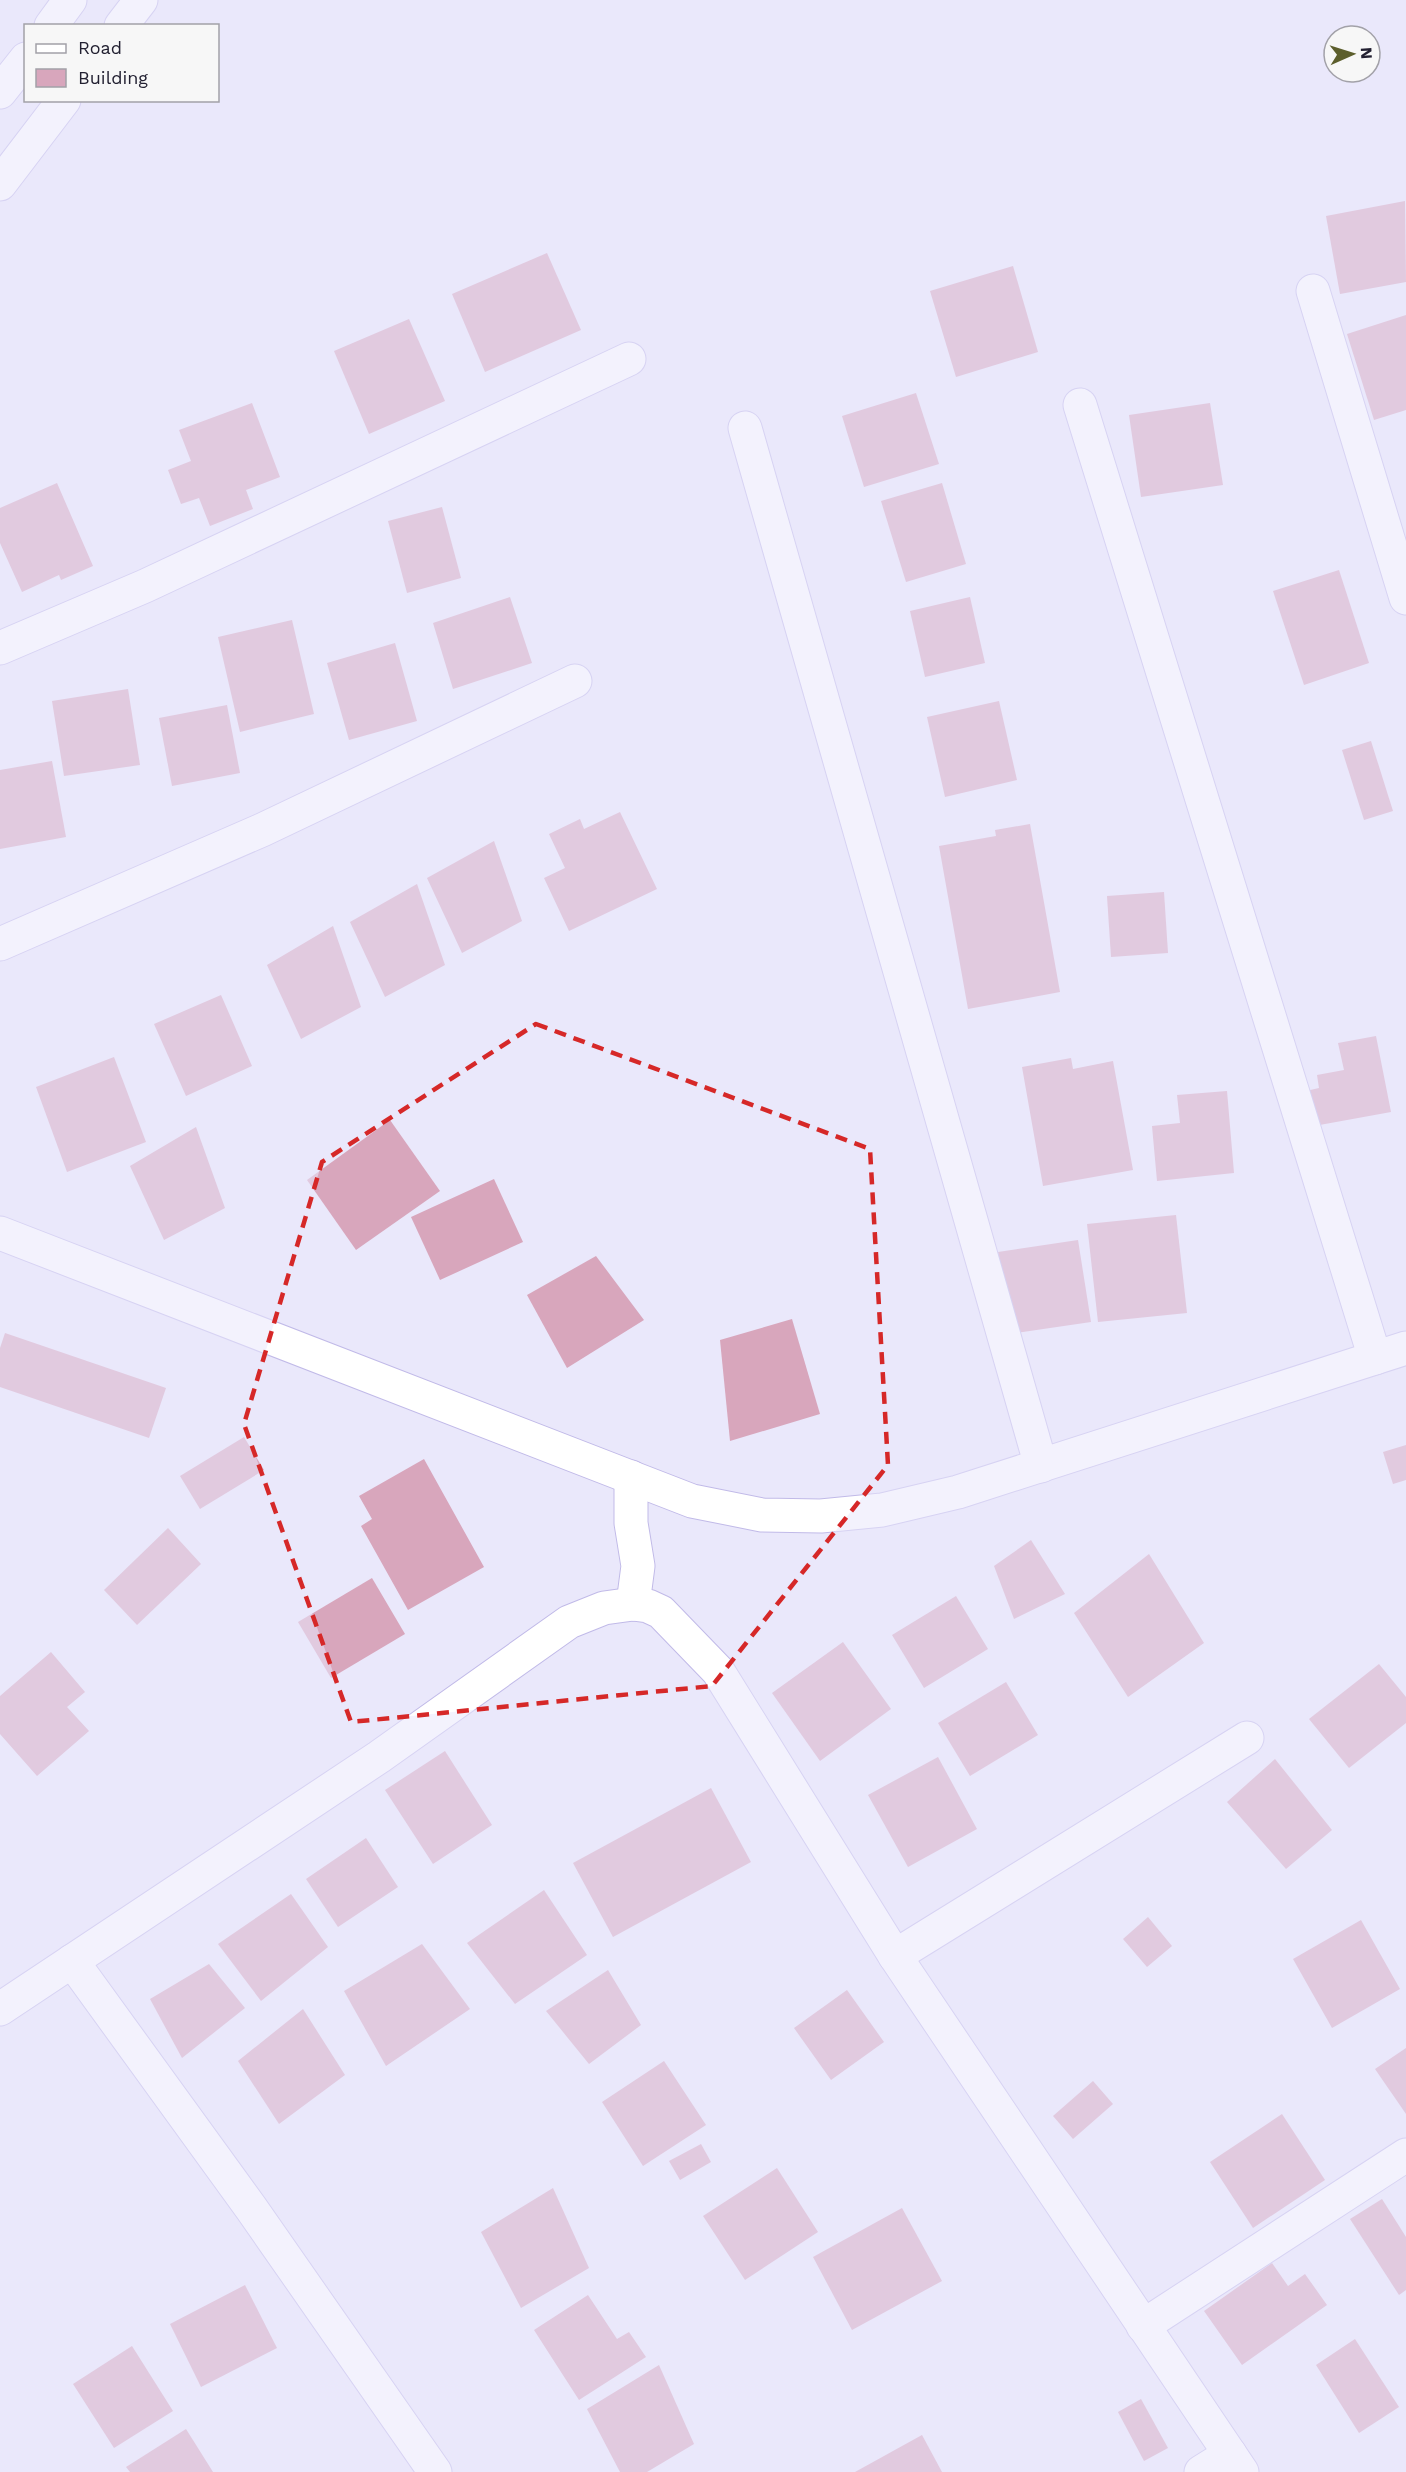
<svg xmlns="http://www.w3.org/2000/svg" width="1406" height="2472" viewBox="0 0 1406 2472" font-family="'Work Sans',sans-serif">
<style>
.building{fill:#d8a6bc}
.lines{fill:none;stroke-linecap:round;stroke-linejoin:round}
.minor-casing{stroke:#c1bae8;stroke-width:35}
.highway-casing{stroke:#c1bae8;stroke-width:35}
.minor{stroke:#fff;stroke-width:33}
.highway{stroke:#fff;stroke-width:33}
.marked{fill:none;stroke:#d62828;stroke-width:4.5;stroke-dasharray:12 8;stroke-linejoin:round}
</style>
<rect width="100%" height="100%" fill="#eae8fb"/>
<g class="building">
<polygon points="1405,201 1406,282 1340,294 1326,216"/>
<polygon points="547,253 581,330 485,372 452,294"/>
<polygon points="1013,266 1038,352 956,377 930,291"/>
<polygon points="1406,315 1406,410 1374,420 1347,334"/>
<polygon points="409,319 445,401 369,434 334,351"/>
<polygon points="916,393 939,464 864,487 842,416"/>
<polygon points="252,403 280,477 246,490 253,509 210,526 199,498 181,504 168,470 191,461 179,430"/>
<polygon points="1210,403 1223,485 1141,497 1129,415"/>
<polygon points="57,483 93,566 61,580 59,575 22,592 0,543 0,508"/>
<polygon points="942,483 966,564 906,582 881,501"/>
<polygon points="442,507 461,578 407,593 388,521"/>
<polygon points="1339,570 1369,663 1304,685 1273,591"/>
<polygon points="510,597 532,663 453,689 433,623"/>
<polygon points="970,597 985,663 925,677 910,611"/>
<polygon points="292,620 314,714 240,732 218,637"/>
<polygon points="395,643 417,721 349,740 327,663"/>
<polygon points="128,689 140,765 64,776 52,701"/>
<polygon points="999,701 1017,780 945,797 927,717"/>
<polygon points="227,705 240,773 172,786 159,718"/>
<polygon points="1371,741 1393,811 1364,820 1342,750"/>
<polygon points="52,761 66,837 0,849 0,770"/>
<polygon points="620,812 657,889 569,931 544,878 565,868 549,834 580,819 584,829"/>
<polygon points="1030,824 1060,992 968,1009 939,846 996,836 995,830"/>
<polygon points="494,841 522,921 462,953 427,878"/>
<polygon points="417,884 445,965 385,997 350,922"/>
<polygon points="1164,892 1168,953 1111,957 1107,896"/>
<polygon points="333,926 361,1007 301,1039 267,965"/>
<polygon points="221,995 252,1066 186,1096 154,1024"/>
<polygon points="1376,1036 1391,1112 1314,1126 1306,1091 1319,1088 1317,1075 1344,1070 1338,1043"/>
<polygon points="114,1057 146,1142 67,1172 36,1087"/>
<polygon points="1071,1058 1073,1069 1113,1061 1133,1170 1043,1186 1022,1067"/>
<polygon points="1227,1091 1234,1173 1157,1181 1152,1126 1180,1123 1177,1095"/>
<polygon points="390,1120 440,1191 356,1250 307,1180"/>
<polygon points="196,1127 225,1208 164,1240 130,1166"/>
<polygon points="494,1179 523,1242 440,1280 411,1217"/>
<polygon points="1176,1215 1187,1313 1098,1322 1087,1224"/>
<polygon points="1078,1240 1091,1322 1010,1334 998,1252"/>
<polygon points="596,1256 644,1320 567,1368 527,1295"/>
<polygon points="792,1319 820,1414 730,1441 720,1340"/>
<polygon points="5,1333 166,1388 149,1438 0,1387 0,1348"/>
<polygon points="244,1437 264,1470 200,1509 180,1476"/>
<polygon points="1406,1445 1406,1480 1393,1484 1383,1452"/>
<polygon points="424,1459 484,1567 408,1610 361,1526 372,1519 359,1496"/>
<polygon points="168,1528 201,1564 137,1625 104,1590"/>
<polygon points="1031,1540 1065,1594 1014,1619 994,1566"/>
<polygon points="1149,1554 1204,1643 1128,1697 1074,1613"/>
<polygon points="372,1578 405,1634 331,1678 298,1622"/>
<polygon points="956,1596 988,1649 924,1688 892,1635"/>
<polygon points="843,1642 891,1709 820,1761 772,1693"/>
<polygon points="51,1652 85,1692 67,1707 89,1731 37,1776 0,1734 0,1696"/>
<polygon points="1379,1664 1406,1697 1406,1723 1349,1768 1309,1719"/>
<polygon points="1006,1682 1038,1735 970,1776 938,1723"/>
<polygon points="445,1751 492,1825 433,1864 385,1790"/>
<polygon points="938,1757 977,1829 908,1867 868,1795"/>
<polygon points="1275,1759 1332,1830 1286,1869 1227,1802"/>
<polygon points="711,1788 751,1862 613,1937 573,1863"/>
<polygon points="366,1838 398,1887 338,1927 306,1879"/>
<polygon points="544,1890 587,1955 515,2004 467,1943"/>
<polygon points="291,1894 328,1947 261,2001 218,1944"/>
<polygon points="1148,1917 1172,1946 1147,1967 1123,1939"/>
<polygon points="1361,1920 1400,1989 1332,2028 1293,1959"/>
<polygon points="422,1944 470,2009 386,2066 344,1991"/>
<polygon points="209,1964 245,2008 182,2058 150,1999"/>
<polygon points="608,1970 641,2025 589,2064 546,2011"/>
<polygon points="847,1990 884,2042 831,2080 794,2028"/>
<polygon points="303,2009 345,2075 279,2124 238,2061"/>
<polygon points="1406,2048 1406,2114 1375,2069"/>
<polygon points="664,2061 706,2125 643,2166 602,2102"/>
<polygon points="1093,2081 1113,2104 1073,2139 1053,2116"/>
<polygon points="1282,2114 1325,2180 1253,2228 1210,2162"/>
<polygon points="701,2144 711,2162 680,2180 669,2161"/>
<polygon points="777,2168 818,2232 745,2280 703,2216"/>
<polygon points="553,2188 589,2268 521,2308 481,2232"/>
<polygon points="1382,2199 1406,2237 1406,2290 1399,2295 1350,2219"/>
<polygon points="902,2208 942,2281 852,2330 813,2257"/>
<polygon points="1272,2263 1288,2286 1305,2274 1327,2305 1242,2365 1204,2311"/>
<polygon points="245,2285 277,2348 201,2387 170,2324"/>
<polygon points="588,2295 617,2339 629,2332 646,2357 579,2400 534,2330"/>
<polygon points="1355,2339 1399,2407 1359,2433 1316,2365"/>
<polygon points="132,2346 173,2411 114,2448 73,2384"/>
<polygon points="659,2365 694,2444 647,2472 620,2472 587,2409"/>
<polygon points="1141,2399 1168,2448 1144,2461 1118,2412"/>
<polygon points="186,2429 213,2472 130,2472 126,2467"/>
<polygon points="922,2435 942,2472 855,2472"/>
</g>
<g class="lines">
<defs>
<g id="minor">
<polyline points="121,26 141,0"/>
<polyline points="0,184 64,100"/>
<polyline points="1313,291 1406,598"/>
<polyline points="1080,405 1375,1358"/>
<polyline points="745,428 1041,1466"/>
<polyline points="0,648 145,586 629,359"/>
<polyline points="0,944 262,830 575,681"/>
<polyline points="0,1233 692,1501 762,1515 821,1516 882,1510 958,1492 1406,1348"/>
<polyline points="631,1477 631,1523 638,1566 633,1604"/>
<polyline points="895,1956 1247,1738"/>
<polyline points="72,1961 251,2208 435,2472"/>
<polyline points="0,2009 379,1757 569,1622 604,1608 633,1604 648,1606 661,1612 718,1671 895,1956 1242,2472"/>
<polyline points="1143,2326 1406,2155"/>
<polyline points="1201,2472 1230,2454"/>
</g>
<g id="highway">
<polyline points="51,26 70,0"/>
<polyline points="0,92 26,59"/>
</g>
</defs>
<use href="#minor" class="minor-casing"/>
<use href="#highway" class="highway-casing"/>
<use href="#minor" class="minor"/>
<use href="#highway" class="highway"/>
</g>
<path d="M0 0H1406V2472H0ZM536,1024L870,1149L888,1465L712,1686L351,1722L244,1424L322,1162Z" fill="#eae8fb" fill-opacity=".55" fill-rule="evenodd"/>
<path class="marked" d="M536,1024L870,1149L888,1465L712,1686L351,1722L244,1424L322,1162Z"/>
<rect x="24" y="24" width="195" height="78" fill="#f7f7f7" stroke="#a2a1a8" stroke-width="1.5"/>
<rect x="36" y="44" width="30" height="9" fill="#ffffff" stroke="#a2a1a8" stroke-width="1.5"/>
<text x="78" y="54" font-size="18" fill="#222031">Road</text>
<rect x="36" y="69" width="30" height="18" fill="#d8a6bc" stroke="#a2a1a8" stroke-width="1.5"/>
<text x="78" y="84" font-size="18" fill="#222031">Building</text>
<g transform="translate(1352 54) rotate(87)"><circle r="28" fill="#f7f7f7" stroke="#a2a1a8" stroke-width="1.5"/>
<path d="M0-4.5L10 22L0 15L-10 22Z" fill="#5c5e2c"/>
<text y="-9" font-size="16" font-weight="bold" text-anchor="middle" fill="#222031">N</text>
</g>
</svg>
